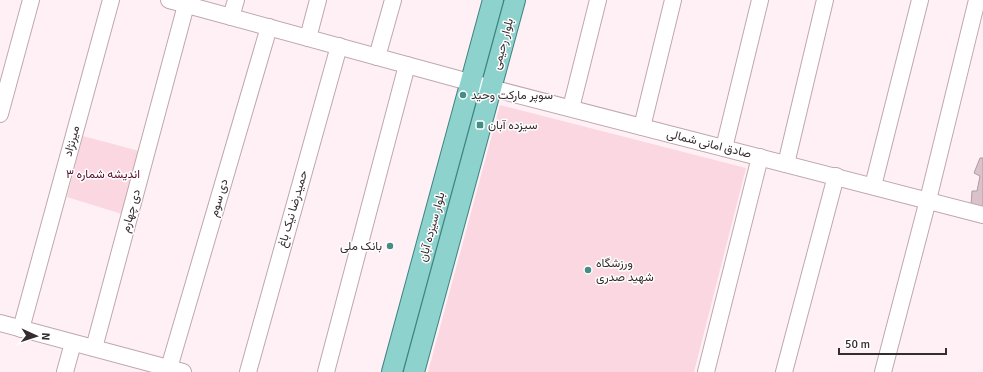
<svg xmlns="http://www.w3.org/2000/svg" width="983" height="372" viewBox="0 0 983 372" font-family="Signika,Vazirmatn,sans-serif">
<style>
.green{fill:#fad7e1}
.building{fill:#d9c2c9;stroke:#b19ba2}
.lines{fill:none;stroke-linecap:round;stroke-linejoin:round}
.minor-casing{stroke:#bea8ae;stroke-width:18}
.major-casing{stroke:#3d8480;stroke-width:22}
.minor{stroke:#fff;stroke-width:16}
.major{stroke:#8ed2cd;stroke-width:20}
.poi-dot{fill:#468d86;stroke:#fff;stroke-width:1.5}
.labels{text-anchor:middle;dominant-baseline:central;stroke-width:3;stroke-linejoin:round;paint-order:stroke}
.street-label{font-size:12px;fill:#352c2f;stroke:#fff}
.poi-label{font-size:12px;fill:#352c2f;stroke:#fff;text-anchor:start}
.park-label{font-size:12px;fill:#570d2f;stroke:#fff}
</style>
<rect width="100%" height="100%" fill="#fff0f5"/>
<g class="green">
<polygon points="500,105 746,168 694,372 428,372"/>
<polygon points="83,136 139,151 122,214 67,197"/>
</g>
<polygon class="building" points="980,158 983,158 983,207 971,205 972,191 977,191 980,176 974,173"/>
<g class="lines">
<defs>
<g id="minor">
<polyline points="169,0 491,88 983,215"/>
<polyline points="231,17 236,0"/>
<polyline points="308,38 318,0"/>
<polyline points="377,57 393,0"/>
<polyline points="571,108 598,0"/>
<polyline points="0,114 31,0"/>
<polyline points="642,127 673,0"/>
<polyline points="724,148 760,0"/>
<polyline points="786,164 825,0"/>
<polyline points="873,186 920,0"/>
<polyline points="0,323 183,372"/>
<polyline points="21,329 111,0"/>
<polyline points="94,348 186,5"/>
<polyline points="169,368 269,27"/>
<polyline points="65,372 73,343"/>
<polyline points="248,372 339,46"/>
<polyline points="326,372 407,65"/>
<polyline points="706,372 760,157"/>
<polyline points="784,372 836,176"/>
<polyline points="883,372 928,200 977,0"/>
</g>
<g id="major">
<polyline points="392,372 493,0"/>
<polyline points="414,372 515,0"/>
</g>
</defs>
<use href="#minor" class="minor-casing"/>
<use href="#major" class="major-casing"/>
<use href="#minor" class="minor"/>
<use href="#major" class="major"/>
</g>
<g class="poi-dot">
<circle cx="463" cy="95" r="4"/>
<rect x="476" y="121" width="8" height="8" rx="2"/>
<circle cx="390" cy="246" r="4"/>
<circle cx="588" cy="270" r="4"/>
</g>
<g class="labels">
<g class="street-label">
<text transform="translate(503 44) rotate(-75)">بلوار رحیمی</text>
<text transform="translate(72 141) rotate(-75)">میرنژاد</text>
<text transform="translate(709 144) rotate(14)">صادق امانی شمالی</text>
<text transform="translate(219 198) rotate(-74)">دی سوم</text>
<text transform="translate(293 209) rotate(-74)">حمیدرضا نیک باغ</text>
<text transform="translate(131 211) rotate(-75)">دی چهارم</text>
<text transform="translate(432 227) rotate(-75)">بلوار سیزده آبان</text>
</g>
<g class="poi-label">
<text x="471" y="95">سوپر مارکت وحید</text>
<text x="488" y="125">سیزده آبان</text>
<text x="382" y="246" text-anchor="end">بانک ملی</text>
<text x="596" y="263">ورزشگاه<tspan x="596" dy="14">شهید صدری</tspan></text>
</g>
<g class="park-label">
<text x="103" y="174">اندیشه شماره ۳</text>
</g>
</g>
<g transform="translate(36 336) rotate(93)" stroke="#ffffff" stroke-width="3" paint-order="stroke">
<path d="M0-3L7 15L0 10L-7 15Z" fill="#352c2f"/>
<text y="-6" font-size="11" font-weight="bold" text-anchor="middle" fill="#352c2f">N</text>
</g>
<path d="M839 348v6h107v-6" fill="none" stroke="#352c2f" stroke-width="2"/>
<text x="845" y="348" font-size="12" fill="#352c2f" stroke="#ffffff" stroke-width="3" paint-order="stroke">50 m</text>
</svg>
